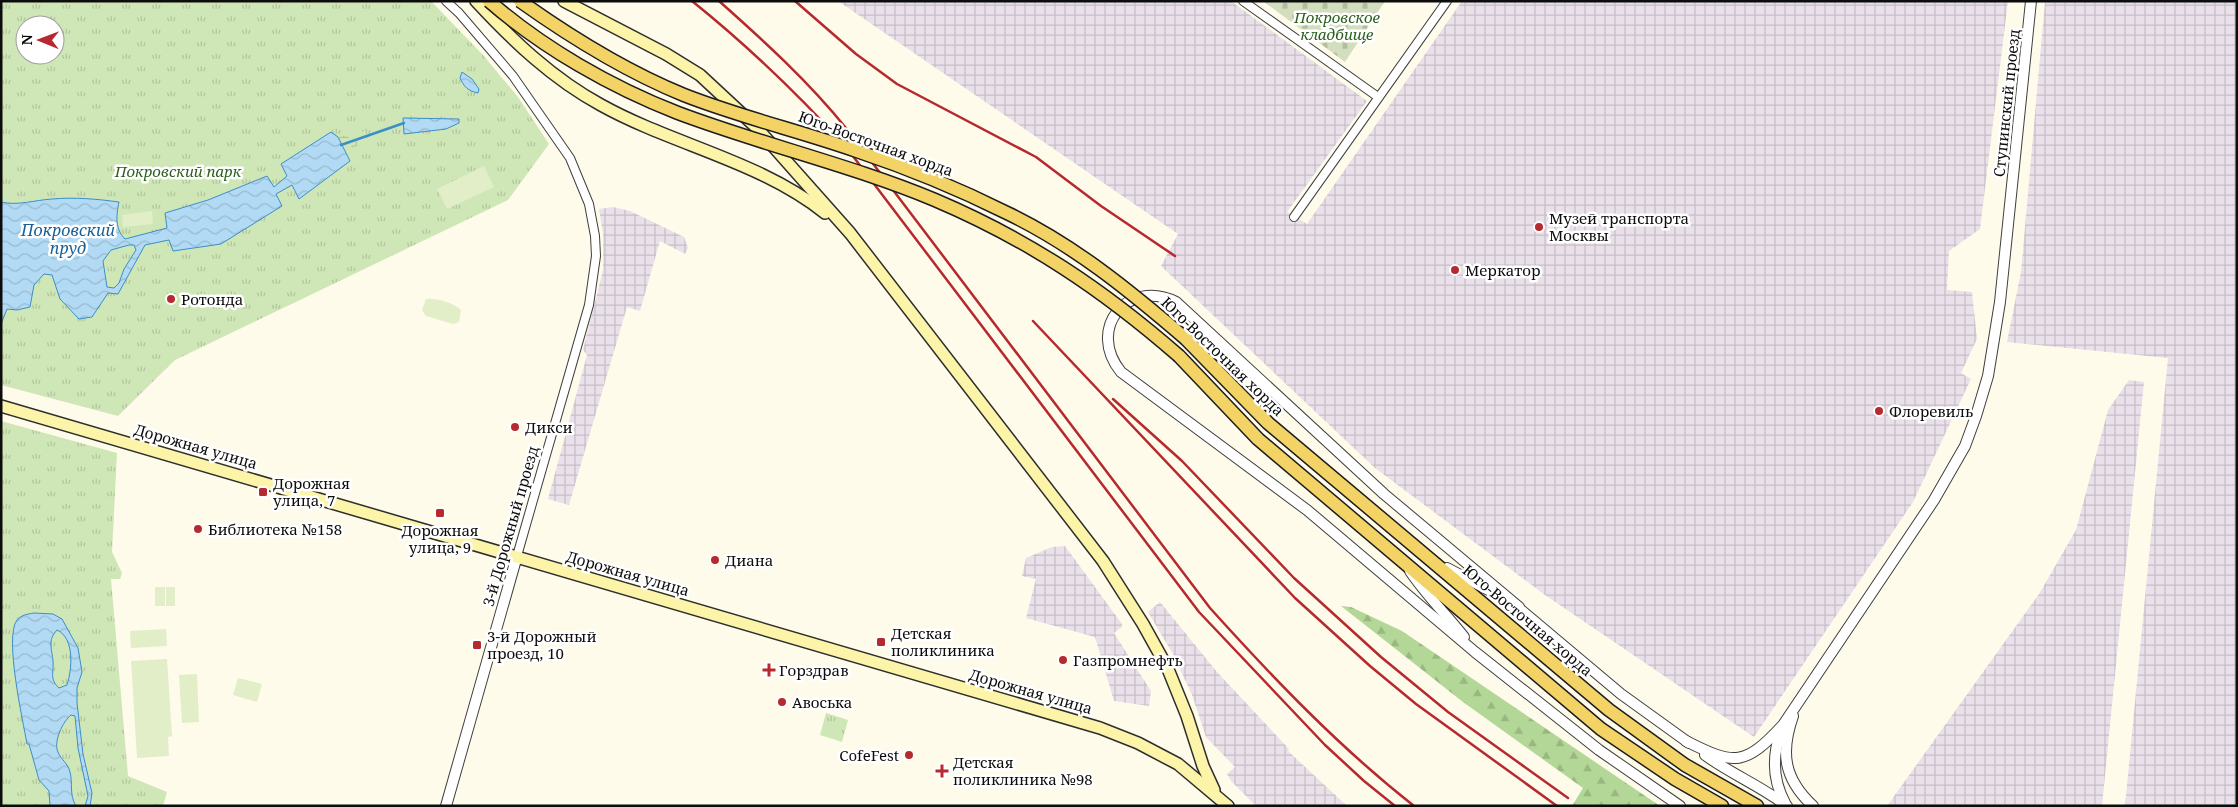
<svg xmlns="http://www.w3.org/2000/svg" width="2238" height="807" viewBox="0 0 2238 807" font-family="'Noto Serif',serif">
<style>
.industrial{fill:url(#industrial-grid)}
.grass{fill:url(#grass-tufts);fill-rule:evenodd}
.forest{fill:url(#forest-firs)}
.wetland{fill:url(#wetland-marsh)}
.cemetery{fill:url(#cemetery-stones)}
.pitch{fill:#e1eec8}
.water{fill:url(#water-waves);stroke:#3b8ec8;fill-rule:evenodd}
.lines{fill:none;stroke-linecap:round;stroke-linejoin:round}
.stream{stroke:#3b8ec8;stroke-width:2.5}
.minor-casing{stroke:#3f3f3f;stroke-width:10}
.tertiary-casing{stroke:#3f3f3f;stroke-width:12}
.secondary-casing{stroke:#2e2e2e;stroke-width:14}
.primary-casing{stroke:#1d1d1d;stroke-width:15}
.minor{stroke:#fff;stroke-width:8}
.tertiary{stroke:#fff;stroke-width:10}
.secondary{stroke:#fcf4a8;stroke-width:11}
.primary{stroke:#f4d366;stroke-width:12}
.rail{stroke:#b6292e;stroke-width:2.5}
.primary-bridge-casing{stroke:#1d1d1d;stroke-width:15;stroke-linecap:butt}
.primary-bridge{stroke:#f4d366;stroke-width:12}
.poi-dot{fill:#b6292e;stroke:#fff;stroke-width:2}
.labels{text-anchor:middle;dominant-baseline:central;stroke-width:5;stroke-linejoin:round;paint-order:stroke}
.park-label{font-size:15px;font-style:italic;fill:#2c601f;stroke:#fff}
.street-label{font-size:15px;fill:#0c0c0c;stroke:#fff}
.poi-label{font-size:15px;fill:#0c0c0c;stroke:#fff;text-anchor:start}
.water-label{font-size:16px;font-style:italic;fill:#1a6098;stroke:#fff}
</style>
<defs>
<pattern id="industrial-grid" width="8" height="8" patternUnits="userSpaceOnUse" patternTransform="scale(1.25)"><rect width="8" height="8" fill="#e9e0ea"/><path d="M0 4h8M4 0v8" fill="none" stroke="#c7bfc8"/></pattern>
<pattern id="grass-tufts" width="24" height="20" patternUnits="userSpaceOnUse" patternTransform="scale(1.25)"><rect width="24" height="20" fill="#cfe7b7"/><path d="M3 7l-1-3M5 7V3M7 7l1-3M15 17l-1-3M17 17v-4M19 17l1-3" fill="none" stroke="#b1c59c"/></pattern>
<pattern id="forest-firs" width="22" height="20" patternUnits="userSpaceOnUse" patternTransform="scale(1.25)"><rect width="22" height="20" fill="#b3d796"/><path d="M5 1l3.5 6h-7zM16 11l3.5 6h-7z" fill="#99b780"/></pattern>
<pattern id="wetland-marsh" width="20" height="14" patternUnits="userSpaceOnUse" patternTransform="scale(1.25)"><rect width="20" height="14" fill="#cfe7b7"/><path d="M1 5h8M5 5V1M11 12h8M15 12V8" fill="none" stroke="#b1c59c"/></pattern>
<pattern id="cemetery-stones" width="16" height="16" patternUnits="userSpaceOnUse" patternTransform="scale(1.25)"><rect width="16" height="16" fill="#d3debe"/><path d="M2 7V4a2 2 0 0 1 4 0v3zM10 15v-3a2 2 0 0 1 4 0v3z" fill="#b4bda2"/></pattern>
<pattern id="water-waves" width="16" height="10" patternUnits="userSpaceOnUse" patternTransform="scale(1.25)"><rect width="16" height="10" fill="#b2daf4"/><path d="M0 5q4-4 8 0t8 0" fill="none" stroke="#98bad0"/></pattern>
</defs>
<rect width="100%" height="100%" fill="#fefbeb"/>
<g class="industrial">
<polygon points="838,1 1231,1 1367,101 1287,212 1307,224 1462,1 2008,1 1980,229 1949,251 1947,290 1972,292 1977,339 1961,373 1971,379 1913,502 1754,737 1545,595 1375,468 1161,266 1178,234"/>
<polygon points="2045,1 2237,1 2237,806 2125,806 2168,358 2007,342 2021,272"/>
<polygon points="613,207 630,211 684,237 688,248 685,254 660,241 640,311 627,307 569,505 548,499 587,355 583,350 603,270 603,234 599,209"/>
<polygon points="2129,380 2144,382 2102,806 1887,806 2039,594 2076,530 2108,410"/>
<polygon points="1065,546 1122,624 1122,627 1114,633 1151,691 1149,706 1114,701 1095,637 1026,618 1036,579 1022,576 1026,558 1052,547"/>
<polygon points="1160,602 1217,672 1289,749 1288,751 1347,806 1256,806 1231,781 1227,774 1235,767 1206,737 1192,695 1174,656 1148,612"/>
</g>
<g class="grass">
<path d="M1,1H431L483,55L518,97L549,144L508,200L175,360L118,416L1,385ZM25,25H55V55H25Z"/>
<polygon points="1,421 117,453 112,552 122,573 120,579 111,579 128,776 167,792 163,806 1,806"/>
<polygon points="826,713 848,720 842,742 820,735"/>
</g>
<polygon class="forest" points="1341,606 1351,607 1402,631 1660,806 1572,806 1583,788 1463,702"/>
<polygon class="wetland" points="365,131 368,139 347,152 338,137"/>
<polygon class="cemetery" points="1263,1 1385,1 1345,62"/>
<g class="pitch">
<polygon points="484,166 494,187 447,209 437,189"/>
<polygon points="152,211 153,224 123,227 122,215"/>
<path d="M426,299C436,298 454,303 461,310L459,322L453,324L426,316L422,310Z"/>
<rect x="155" y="587" width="10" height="19"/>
<rect x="166" y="587" width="9" height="19"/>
<polygon points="166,629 167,646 131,648 130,631"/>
<polygon points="167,659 172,736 168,737 169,756 137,758 131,661"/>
<polygon points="197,674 199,722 182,723 179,675"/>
<polygon points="238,678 262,684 257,702 233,695"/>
</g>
<g class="water">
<path d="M462,72L472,79L479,89L478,93C468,91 464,87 460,78Z"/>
<polygon points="403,118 459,119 459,123 446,129 404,134"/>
<path d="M331,132L338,137L350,161L299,199L292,185L276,194L282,206L221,244L173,251L169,240L145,245L118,294L108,293L92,317L79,319L60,299L52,275L44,274L34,285L30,307L17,310L7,309L1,324V202C18,206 35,200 52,199C75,197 97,199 119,202C116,216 115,229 125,239L167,228L165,213L208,200L267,176L274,187L287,176L281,164ZM129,245H134L136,250L124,269L119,283L114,288L107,287L103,261L111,250Z"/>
<path d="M34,613L53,614L62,619L78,648L82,672L77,688V703L83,754L92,793L90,806H85L88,796L78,748L75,716L71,715C63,721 53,742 58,752C61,760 68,763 70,772C73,783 69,795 76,806H50L49,791L39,780L29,744H27C23,721 4,637 17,620C21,615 28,614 34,613ZM57,630C75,638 72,670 67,685L59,688C49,679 54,672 53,661C52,648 47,641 57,630Z"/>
</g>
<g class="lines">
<polyline class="stream" points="341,145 404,123"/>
<defs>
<g id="minor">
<polyline points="446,1 459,13 513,76 570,158 589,204 595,236 596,256 589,305 517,556"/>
<polyline points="1243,1 1378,97"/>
<polyline points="1294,217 1447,1"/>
</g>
<g id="tertiary">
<polyline points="1447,568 1498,595"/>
<path d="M1410,571C1426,595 1446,614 1464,637"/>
<polyline points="1515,605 1621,694 1689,743"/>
<path d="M1519,607L1384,494L1176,302C1127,278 1086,329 1121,372L1307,510L1475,652L1599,750L1680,806"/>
<path d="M1793,716C1780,753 1784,779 1813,806"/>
<path d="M1781,731C1772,756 1772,779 1785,803"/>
<path d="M1686,741C1735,766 1745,766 1783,725L1934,500L1965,446L1976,416L1988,376L2000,302L2031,1"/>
<path d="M1705,755C1731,774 1761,786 1787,806"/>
<polyline points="446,806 517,556"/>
</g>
<g id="secondary">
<path d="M476,1C513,41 553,79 601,105C673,145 760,161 825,213"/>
<polyline points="564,1 666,54 700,75 756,127 850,233 1103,561 1143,624 1168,669 1187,716 1203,766 1214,790"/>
<polyline points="1,406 1100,728 1138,743 1178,764 1228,806"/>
</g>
<g id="primary">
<polyline points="1186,339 1268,423 1609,710 1685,765 1757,806"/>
<polyline points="1179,356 1258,439 1601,729 1675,779 1722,806"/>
</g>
</defs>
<use href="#minor" class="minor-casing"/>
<use href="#tertiary" class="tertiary-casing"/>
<use href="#secondary" class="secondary-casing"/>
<use href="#primary" class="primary-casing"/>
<use href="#minor" class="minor"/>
<use href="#tertiary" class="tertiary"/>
<use href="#secondary" class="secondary"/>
<use href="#primary" class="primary"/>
<g class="rail">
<path d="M692,1C748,46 798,94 846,147L1199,612L1325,745L1364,781L1395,806"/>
<path d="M719,1C764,41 808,81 846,128L1210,608C1274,679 1339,747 1414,806"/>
<polyline points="795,1 856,54 897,84 1036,157 1101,206 1175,256"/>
<polyline points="1033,321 1295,598 1370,666 1416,704 1557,806"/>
<polyline points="1113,399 1182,461 1294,578 1381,657 1448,712 1568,798"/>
</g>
<defs>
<g id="primary-bridge">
<path d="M489,1C543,48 611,87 678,113C763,145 851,165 935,200C1029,240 1102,289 1179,356"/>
<path d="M520,1C572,38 625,71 684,95C740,117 800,131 857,151C908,168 959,189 1007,213C1074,245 1130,291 1186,339"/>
</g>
</defs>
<use href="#primary-bridge" class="primary-bridge-casing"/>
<use href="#primary-bridge" class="primary-bridge"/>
</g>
<g class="poi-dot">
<circle cx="1539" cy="227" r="5"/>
<circle cx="1455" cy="270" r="5"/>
<circle cx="171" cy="299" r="5"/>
<circle cx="1879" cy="411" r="5"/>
<circle cx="515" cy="427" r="5"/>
<rect x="258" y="487" width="10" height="10" rx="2.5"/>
<rect x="435" y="508" width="10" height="10" rx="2.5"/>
<circle cx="198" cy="529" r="5"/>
<circle cx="715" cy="560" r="5"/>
<rect x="876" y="637" width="10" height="10" rx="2.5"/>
<rect x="472" y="640" width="10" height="10" rx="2.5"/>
<circle cx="1063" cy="660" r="5"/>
<path d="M766.5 662.5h5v5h5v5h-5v5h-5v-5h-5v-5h5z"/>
<circle cx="782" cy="702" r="5"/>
<circle cx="909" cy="755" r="5"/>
<path d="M939.5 763.5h5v5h5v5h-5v5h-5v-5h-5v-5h5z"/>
</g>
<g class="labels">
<g class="park-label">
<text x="1337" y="17">Покровское<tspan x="1337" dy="17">кладбище</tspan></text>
<text x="178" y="171">Покровский парк</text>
</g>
<g class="street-label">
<text transform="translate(2006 103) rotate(-84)">Ступинский проезд</text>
<text transform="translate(876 143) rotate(20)">Юго-Восточная хорда</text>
<text transform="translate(1223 356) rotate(44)">Юго-Восточная хорда</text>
<text transform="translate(196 446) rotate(16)">Дорожная улица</text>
<text transform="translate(510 526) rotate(-74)">3-й Дорожный проезд</text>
<text transform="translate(628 573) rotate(16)">Дорожная улица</text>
<text transform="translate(1528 620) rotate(40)">Юго-Восточная хорда</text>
<text transform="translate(1031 691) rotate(16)">Дорожная улица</text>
</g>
<g class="poi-label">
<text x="1549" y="218">Музей транспорта<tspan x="1549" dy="17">Москвы</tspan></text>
<text x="1465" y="270">Меркатор</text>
<text x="181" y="299">Ротонда</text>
<text x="1889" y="411">Флоревиль</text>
<text x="525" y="427">Дикси</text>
<text x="273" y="483">Дорожная<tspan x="273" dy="17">улица, 7</tspan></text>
<text x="208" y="529">Библиотека №158</text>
<text x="440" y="530" text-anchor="middle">Дорожная<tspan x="440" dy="17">улица, 9</tspan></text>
<text x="725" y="560">Диана</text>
<text x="891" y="633">Детская<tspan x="891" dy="17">поликлиника</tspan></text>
<text x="487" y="636">3-й Дорожный<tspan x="487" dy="17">проезд, 10</tspan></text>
<text x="1073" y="660">Газпромнефть</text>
<text x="779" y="670">Горздрав</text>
<text x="792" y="702">Авоська</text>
<text x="899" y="755" text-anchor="end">CofeFest</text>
<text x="953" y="762">Детская<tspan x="953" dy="17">поликлиника №98</tspan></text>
</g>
<g class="water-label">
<text x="68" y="230">Покровский<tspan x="68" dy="18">пруд</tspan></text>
</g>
</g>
<rect width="2238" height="807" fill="none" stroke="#0c0c0c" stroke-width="5"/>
<g transform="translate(40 40) rotate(271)"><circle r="24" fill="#ffffff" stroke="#9e9e9e"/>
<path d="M0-4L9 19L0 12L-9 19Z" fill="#b6292e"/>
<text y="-8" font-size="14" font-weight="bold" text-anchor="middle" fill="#0c0c0c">N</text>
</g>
</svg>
